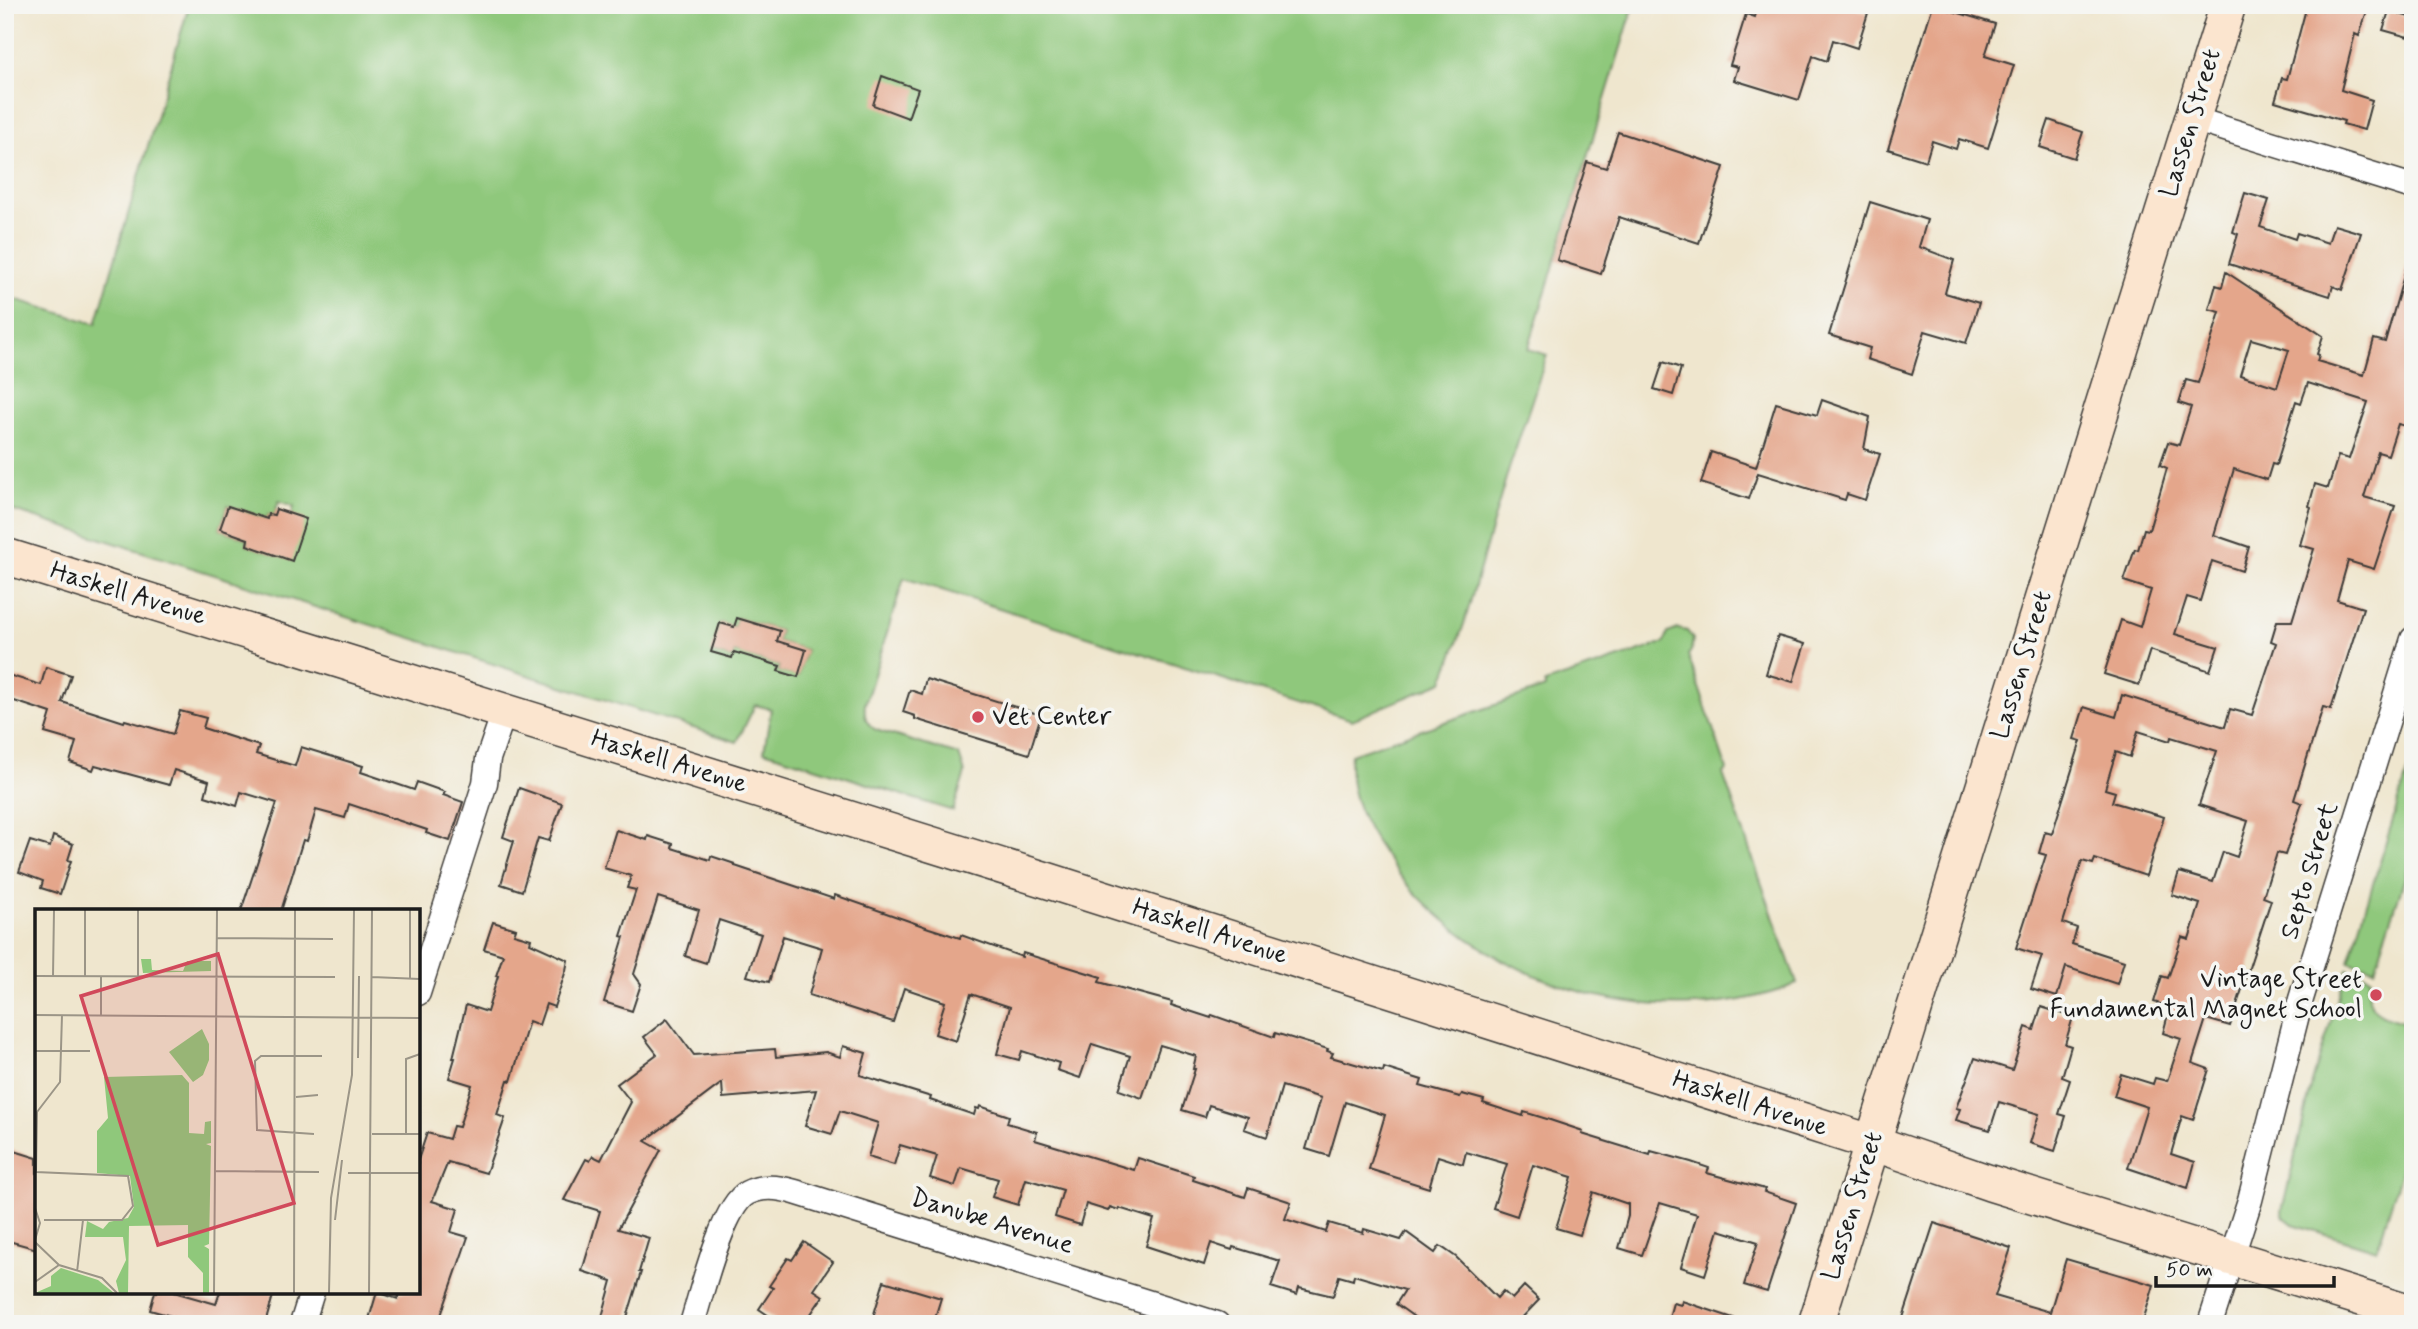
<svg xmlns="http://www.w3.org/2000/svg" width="2418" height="1329" viewBox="0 0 2418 1329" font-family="Mynerve,sans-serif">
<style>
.green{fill:#8fc87b;stroke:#56724c;stroke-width:2;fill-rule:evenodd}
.building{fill:#e4a68b;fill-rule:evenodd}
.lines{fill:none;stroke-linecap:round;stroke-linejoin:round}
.minor-casing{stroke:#3c3a37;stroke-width:27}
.secondary-casing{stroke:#3c3a37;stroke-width:38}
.minor{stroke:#fff;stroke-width:24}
.secondary{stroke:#fbe5cf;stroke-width:35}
.poi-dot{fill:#d1495b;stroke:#f6f6f2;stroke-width:2.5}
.labels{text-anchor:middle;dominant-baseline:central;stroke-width:7;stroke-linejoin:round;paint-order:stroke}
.street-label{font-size:26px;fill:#1c1c1c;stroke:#f6f6f2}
.poi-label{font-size:26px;fill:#1c1c1c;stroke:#f6f6f2;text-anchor:start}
.inset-road{fill:none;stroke:#9b9587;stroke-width:2}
.view{fill:#d1495b;fill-opacity:0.15;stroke:#d1495b;stroke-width:3.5}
.inset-edge{fill:none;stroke:#1c1c1c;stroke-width:3.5}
</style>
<rect width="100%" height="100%" fill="#f6f6f2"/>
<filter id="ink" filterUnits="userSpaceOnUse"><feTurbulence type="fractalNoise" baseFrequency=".0143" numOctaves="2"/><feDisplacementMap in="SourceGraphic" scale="14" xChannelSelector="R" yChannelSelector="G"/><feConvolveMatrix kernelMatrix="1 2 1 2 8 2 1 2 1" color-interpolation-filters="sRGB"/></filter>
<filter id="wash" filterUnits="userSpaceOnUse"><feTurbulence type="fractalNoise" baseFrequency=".00686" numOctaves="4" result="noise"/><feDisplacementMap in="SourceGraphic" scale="28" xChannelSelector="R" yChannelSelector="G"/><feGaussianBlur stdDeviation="1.57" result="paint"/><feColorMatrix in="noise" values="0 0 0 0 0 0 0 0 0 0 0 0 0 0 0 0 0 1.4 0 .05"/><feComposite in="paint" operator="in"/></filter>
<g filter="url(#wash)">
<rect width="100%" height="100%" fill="#efe6ce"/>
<g class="green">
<path d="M189,5H1634L1528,349L1547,355L1506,478L1464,624L1443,682L1352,720L904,578L865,704C864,716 865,723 876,730L959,755L965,773L953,811L764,751L771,709L755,705L737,742L5,508V296L96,324ZM279,501L294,506L292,515V560L247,545L248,539L220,529L228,506L267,519L268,514L274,515ZM737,618L780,631L777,641L806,650L798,676L778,671L780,666L734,652L732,658L712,653L720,623L734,627Z"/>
<path d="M1678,629L1687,631L1693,639L1691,651L1688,655L1727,770L1723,774L1797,984C1654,1040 1474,983 1386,857C1365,827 1346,792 1351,754L1545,688V683L1664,643L1668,633Z"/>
<polygon points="2413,755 2413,853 2375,969 2349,961"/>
<path d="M2347,969L2371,977C2361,1014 2383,1016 2413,1025V1133L2377,1250L2293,1224L2284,1217L2282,1211L2312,1083Z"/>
</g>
<g id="blocks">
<g class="building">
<polygon points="1758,5 1845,5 1868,13 1857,48 1833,40 1827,61 1813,56 1799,100 1734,80 1738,67 1730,65 1746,14 1755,17"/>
<polygon points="1933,5 1995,24 1985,56 2014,65 1988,148 1959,139 1956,149 1932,141 1926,161 1888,149"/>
<polygon points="2307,5 2369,5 2359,36 2355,34 2341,90 2372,100 2364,130 2343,124 2344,121 2275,101 2282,78 2287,79"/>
<polygon points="2389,11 2413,18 2408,37 2383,30"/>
<polygon points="882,76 918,89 908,118 873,105"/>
<polygon points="2049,120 2083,132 2074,158 2040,147"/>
<polygon points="1618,132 1724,167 1699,243 1619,217 1601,274 1557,260 1587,162 1606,168"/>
<polygon points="2245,193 2269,200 2260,227 2295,239 2297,233 2328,243 2334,225 2361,233 2342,290 2333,286 2330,296 2229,264 2238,234 2233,232"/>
<polygon points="1870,202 1927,220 1919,247 1954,260 1945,293 1979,303 1966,343 1925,331 1912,374 1867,359 1870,348 1829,335"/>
<path d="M2407,265L2413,266V428L2398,424L2388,455L2378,452L2364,497L2395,506L2374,569L2348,561L2337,600L2363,608L2331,709L2323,707L2294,800L2302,803L2285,855L2277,853L2263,897L2271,900L2230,1026L2206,1019L2192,1063L2209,1069L2193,1120L2182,1116L2171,1154L2195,1162L2188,1188L2128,1168L2147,1107L2114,1096L2121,1074L2153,1084L2155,1078L2167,1081L2181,1039L2163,1033L2170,1007L2154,1002L2162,976L2168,978L2182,937L2189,939L2200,904L2172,895L2179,872L2213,882L2223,852L2237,857L2248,821L2199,805L2217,751L2171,737L2170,741L2138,731L2130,757L2116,752L2105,789L2115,792L2112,802L2164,817L2155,846L2146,876L2095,859L2093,864L2082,861L2063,923L2077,928L2072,944L2124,961L2117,984L2066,967L2057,997L2031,989L2042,956L2016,948L2046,855L2039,853L2045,832L2052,834L2081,741L2074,739L2084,707L2116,717L2122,695L2225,727L2230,709L2252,715L2276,643L2271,641L2277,621H2292L2314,549L2300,545L2311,507L2309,506L2315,484L2328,488L2338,456L2349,459L2368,402L2308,383L2301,403L2296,401L2276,465L2272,464L2267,480L2234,469L2214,535L2249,547L2242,571L2212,561L2200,601L2187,597L2175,634L2218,647L2210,671L2150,650L2139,685L2104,674L2121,620L2140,627L2151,590L2124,581L2135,549L2138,550L2144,529L2149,530L2167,468L2160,465L2168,442L2179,445L2191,407L2179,403L2186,380L2198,383L2220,312L2209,309L2216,285L2222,287L2226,272L2323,336L2317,354L2319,355L2317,361L2364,375L2374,339L2385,342ZM2251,339L2289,350L2277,387L2240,375Z"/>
<polygon points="1663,362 1681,368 1673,395 1654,389"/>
<polygon points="1822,400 1870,417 1864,449 1880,454 1865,500 1847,494 1845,500 1758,473 1749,499 1701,483 1711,452 1756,467 1776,403 1817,415"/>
<polygon points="228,506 267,519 268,514 274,515 276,509 306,519 292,561 247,545 248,539 220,529"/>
<polygon points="737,618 780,631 777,641 806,650 798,677 778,671 780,666 734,652 732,658 711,652 720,623 734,627"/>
<polygon points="1778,636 1805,644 1793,682 1766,674"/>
<polygon points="46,667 71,675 62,702 124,722 125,720 173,734 180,711 206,718 203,728 259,746 256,754 295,766 301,747 363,766 361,772 414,790 417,782 445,792 443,795 463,802 450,841 426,833 427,830 349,804 345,818 316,810 307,841 303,840 281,911 241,911 277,803 241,792 237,806 205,796 209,781 174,770 169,785 95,765 93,770 70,762 76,742 45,733 51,713 5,698 5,674 41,685"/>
<polygon points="926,679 1041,715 1029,754 915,719 915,716 903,712 910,690 922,694"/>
<polygon points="519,788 562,803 549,841 538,838 522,891 501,884 514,841 503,837"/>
<polygon points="616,830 647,840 648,836 673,844 672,848 710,860 711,856 735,864 735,866 834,899 835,895 929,928 960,938 961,935 1022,957 1023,953 1101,977 1099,982 1172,1002 1171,1005 1211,1018 1212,1015 1274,1037 1275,1033 1328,1049 1327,1051 1333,1053 1331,1057 1383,1072 1384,1068 1422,1080 1420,1086 1460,1097 1462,1094 1484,1100 1483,1103 1523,1116 1524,1112 1547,1119 1583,1131 1582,1134 1650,1155 1651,1151 1691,1162 1709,1168 1707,1173 1765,1189 1764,1192 1796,1203 1767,1292 1744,1285 1758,1242 1719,1230 1705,1275 1681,1267 1697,1214 1660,1203 1642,1255 1619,1248 1628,1216 1628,1204 1593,1192 1580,1235 1556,1228 1572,1177 1533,1165 1517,1216 1493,1208 1507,1164 1466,1152 1463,1164 1438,1156 1429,1188 1369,1169 1385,1115 1345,1102 1329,1156 1306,1149 1321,1098 1282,1086 1267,1137 1244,1129 1248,1117 1209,1105 1205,1117 1182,1110 1195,1069 1193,1069 1196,1056 1160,1045 1142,1098 1119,1090 1130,1056 1092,1044 1080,1078 1057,1070 1059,1063 1022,1051 1019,1060 997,1054 1010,1007 971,994 956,1041 935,1034 945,1002 904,988 893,1022 809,995 822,948 783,936 769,982 747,976 761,934 719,920 706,963 685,956 699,910 658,897 634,974 641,984 632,1011 604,1002 624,937 621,936 636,890 627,888 631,876 604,868"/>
<polygon points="53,836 73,844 68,860 71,861 60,894 41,888 43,881 19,872 30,841 50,847"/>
<polygon points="493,922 516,929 514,934 531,939 530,943 568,960 566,970 554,1007 546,1004 539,1025 529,1021 511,1081 508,1080 497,1115 505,1118 486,1173 448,1162 432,1201 458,1209 451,1232 468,1237 438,1324 383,1324 369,1319 377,1292 398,1299 400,1292 418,1292 418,1160 427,1133 449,1139 453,1126 459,1127 472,1085 449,1078 455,1058 453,1058 466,1005 487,1012 498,976 496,976 503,955 484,949"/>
<polygon points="2041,1007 2073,1017 2065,1044 2071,1046 2062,1077 2070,1080 2059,1114 2066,1116 2055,1151 2030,1143 2039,1114 1999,1102 1990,1130 1956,1120 1960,1109 1956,1108 1975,1058 2012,1070 2026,1027 2034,1030"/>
<polygon points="667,1019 694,1055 775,1049 776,1057 826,1052 840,1057 843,1046 866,1053 860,1075 931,1097 930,1100 974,1115 976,1108 979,1109 980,1106 1009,1116 1007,1123 1037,1132 1035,1140 1134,1170 1138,1158 1194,1176 1193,1180 1245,1197 1248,1188 1291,1202 1285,1219 1326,1232 1329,1223 1363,1233 1364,1229 1401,1240 1406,1232 1435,1253 1440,1246 1456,1257 1497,1298 1503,1291 1512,1299 1524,1286 1539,1300 1516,1324 1424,1324 1396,1304 1405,1290 1354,1275 1353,1280 1339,1276 1333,1296 1299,1288 1297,1295 1271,1287 1280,1261 1233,1247 1232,1250 1211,1243 1204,1265 1146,1246 1154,1219 1119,1208 1119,1210 1110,1207 1108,1211 1086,1204 1080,1225 1055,1217 1063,1190 1026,1179 1018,1205 992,1197 998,1179 961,1168 955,1186 930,1178 937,1156 900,1145 894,1165 868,1157 878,1123 840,1111 832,1134 805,1126 816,1090 723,1098 722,1083 645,1141 661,1150 618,1229 649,1238 639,1272 641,1272 625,1324 600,1324 612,1281 582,1271 600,1211 564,1200 586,1159 590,1161 593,1156 601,1160 631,1102 617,1084 657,1054 644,1037"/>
<polygon points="5,1148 37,1158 37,1249 5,1240"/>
<polygon points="1934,1223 2011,1248 1995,1296 2050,1312 2066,1259 2154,1285 2142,1324 1901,1324"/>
<polygon points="804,1242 833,1262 814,1290 823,1296 804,1324 781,1324 759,1309 773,1288 769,1286 788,1258 792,1260"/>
<polygon points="884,1281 941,1298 933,1324 871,1324"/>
<polygon points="155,1292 174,1292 216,1304 220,1292 274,1292 265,1324 199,1324 150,1310"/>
<polygon points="1682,1301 1739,1320 1739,1324 1667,1324 1673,1303 1681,1305"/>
</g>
</g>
</g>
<g filter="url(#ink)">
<use href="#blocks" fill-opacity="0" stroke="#3c3a37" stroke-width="2"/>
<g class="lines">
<defs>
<g id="minor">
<polyline points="2193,119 2413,187"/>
<polyline points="418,993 485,783 488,759 504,712"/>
<polyline points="302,1324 312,1292"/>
<path d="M692,1324C701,1295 722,1207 747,1193C762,1185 779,1187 795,1192L1217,1324"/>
<polyline points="2210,1324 2250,1200 2301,999 2413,639"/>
</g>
<g id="secondary">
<polyline points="5,556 1046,880 1873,1143 1990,1183 2413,1314"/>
<polyline points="1816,1324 2228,5"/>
</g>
</defs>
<use href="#minor" class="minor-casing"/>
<use href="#secondary" class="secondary-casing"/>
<use href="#minor" class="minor"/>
<use href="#secondary" class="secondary"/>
</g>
</g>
<g class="poi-dot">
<circle cx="978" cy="717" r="7"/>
<circle cx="2376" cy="995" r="7"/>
</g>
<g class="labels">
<g class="street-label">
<text transform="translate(2191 123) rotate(-73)">Lassen Street</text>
<text transform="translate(128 594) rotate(17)">Haskell Avenue</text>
<text transform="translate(2022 665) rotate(-73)">Lassen Street</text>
<text transform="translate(669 762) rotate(17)">Haskell Avenue</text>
<text transform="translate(2310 871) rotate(-73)">Septo Street</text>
<text transform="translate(1210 932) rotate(18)">Haskell Avenue</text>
<text transform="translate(1750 1104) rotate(18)">Haskell Avenue</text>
<text transform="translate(1853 1206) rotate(-73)">Lassen Street</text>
<text transform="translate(992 1222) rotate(17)">Danube Avenue</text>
</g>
<g class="poi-label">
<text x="992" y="717">Vet Center</text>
<text x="2362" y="980" text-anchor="end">Vintage Street<tspan x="2362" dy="30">Fundamental Magnet School</tspan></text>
</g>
</g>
<g transform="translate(35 909)">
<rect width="385" height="385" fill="#efe6ce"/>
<path d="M106,50H116L117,61L148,62L152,52H176V62L108,64ZM167,120L174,135V151L168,166L158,173L134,143ZM147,166L154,174V224L169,225L170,213L176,212V234L171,235L176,237L174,335L169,337L174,340V384H168V364L153,348V316L94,317L93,384H84L81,372L91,351L88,328H50L52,312L68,320L74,313L93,309L99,298L95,267L62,264V222L73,209L69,168ZM26,359L63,371L79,384H0L16,377V367Z" fill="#8fc87b"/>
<path class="inset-road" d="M182,29L298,30M0,67L300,68M18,67L19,1M50,67V1M103,68V1M337,68L385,70M375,70V1M0,106L385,109M66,107V67M0,142H55M323,149L324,67M261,188L283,186M279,225L222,221L220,152L226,147H287M337,225H385M371,225V150L385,145M180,262L284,263M313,264H385M0,299L5,314L0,331M9,311H87L98,297L93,267L1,263L2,203L25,173L27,106M300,311L307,251M0,333L24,356L67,369L82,384M42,363L48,311M0,373L24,356M179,384L182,1M259,384L260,1M294,384L296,289L317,166L319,1M334,384L337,1"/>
<path class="view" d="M183,45L259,294L123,336L46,87Z"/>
<rect width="385" height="385" class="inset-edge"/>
</g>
<rect width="2418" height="1329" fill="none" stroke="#f6f6f2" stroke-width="28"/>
<path d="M2156 1276v10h178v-10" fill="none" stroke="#1c1c1c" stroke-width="3.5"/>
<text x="2166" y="1276" font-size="21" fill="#1c1c1c" stroke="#f6f6f2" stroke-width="5" paint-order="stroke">50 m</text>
</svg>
